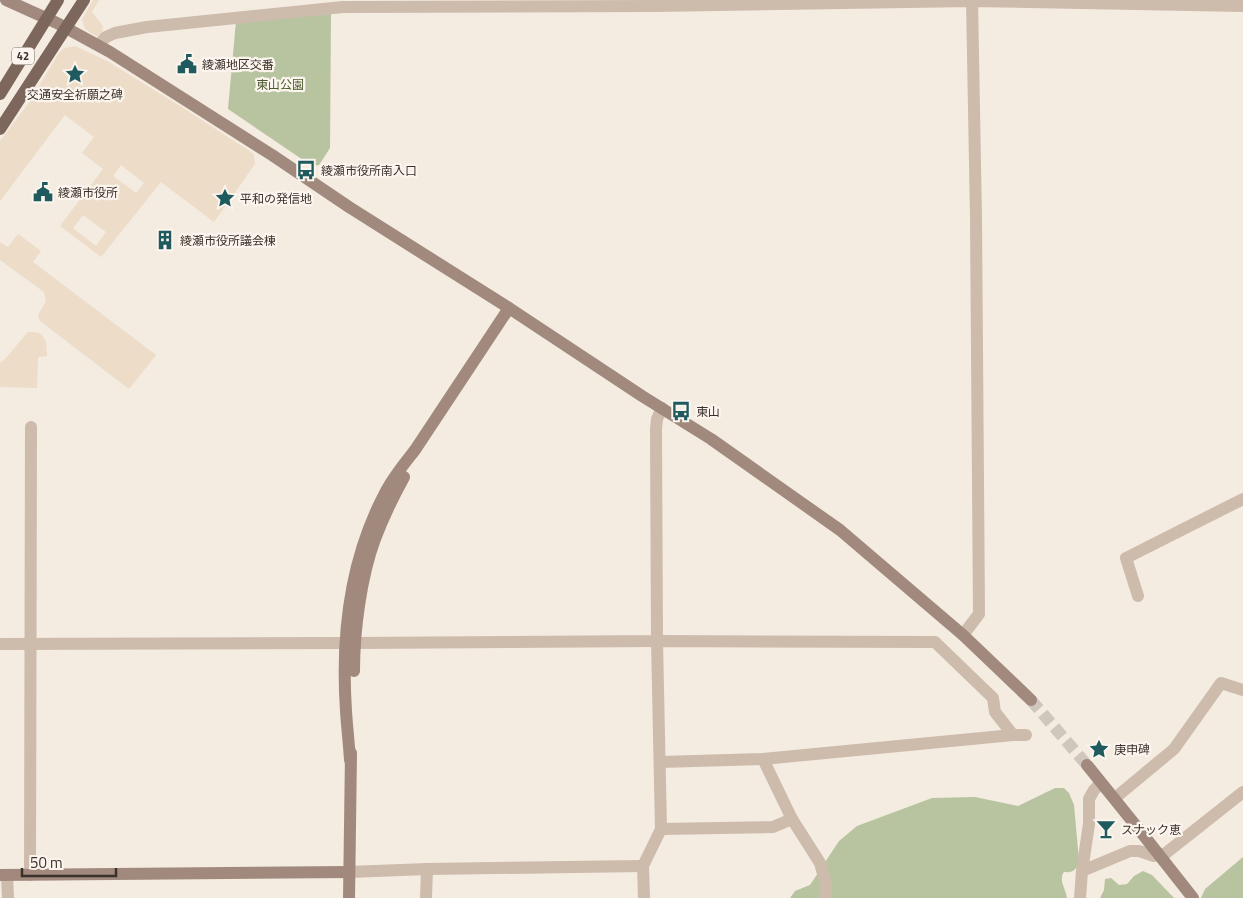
<svg xmlns="http://www.w3.org/2000/svg" width="1243" height="898" viewBox="0 0 1243 898" font-family="'Titillium Web','Noto Sans JP',sans-serif">
<style>
.green{fill:#b8c4a0}
.plaza{fill:#ecdcc8;fill-rule:evenodd}
.lines{fill:none;stroke-linecap:round;stroke-linejoin:round}
.secondary-tunnel{stroke:#cfc6bd;stroke-width:12;stroke-dasharray:12 6;stroke-linecap:butt}
.street{stroke:#cdbbac;stroke-width:12}
.secondary{stroke:#a18a7d;stroke-width:12}
.primary{stroke:#7d675c;stroke-width:12}
.secondary-bridge{stroke:#a18a7d;stroke-width:12}
.labels{text-anchor:middle;dominant-baseline:central;stroke-width:4.5;stroke-linejoin:round;paint-order:stroke}
.shield{fill:#fbf5ee;stroke:#756b66;stroke-width:1}
.shield-label{font-size:11px;font-weight:bold;fill:#3b302b}
.poi-label{font-size:12px;fill:#3b302b;stroke:#fbf5ee;text-anchor:start}
.park-label{font-size:12px;fill:#4a5a2e;stroke:#fbf5ee}
</style>
<rect width="100%" height="100%" fill="#f4ebe1"/>
<g class="green">
<polygon points="331,14 330,148 319,165 312,166 228,109 236,21"/>
<path d="M1055,788H1064L1069,793L1074,805L1079,860C1077,869 1074,873 1064,872C1058,880 1066,889 1067,898H790L795,891L810,885L839,841L857,826L932,798L975,797L1018,806Z"/>
<polygon points="1243,857 1243,898 1201,898 1205,889"/>
<polygon points="1143,871 1152,875 1174,898 1100,898 1104,890 1105,879 1111,878 1119,885 1127,884 1134,876"/>
</g>
<g class="plaza">
<polygon points="93,0 99,0 92,12 103,26 102,34 96,36 85,29 82,19"/>
<path d="M75,46L107,61L180,106L254,154L255,164L214,222L161,182L101,257L60,226L103,169L82,153L94,137L65,115L0,201V141L28,104L59,53L64,48ZM121,165L144,183L136,193L113,176ZM83,215L106,232L96,246L73,228Z"/>
<polygon points="18,234 41,251 33,262 156,355 129,389 40,321 38,315 45,303 46,299 44,292 0,260 0,242 8,247"/>
<polygon points="28,332 34,332 41,334 46,342 47,356 38,357 37,388 0,387 0,363 5,359"/>
</g>
<g class="lines">
<polyline class="secondary-tunnel" points="1031,700 1087,765"/>
<g class="street">
<polyline points="98,45 106,37 115,33 147,27 343,7 655,6 972,1 1243,6"/>
<polyline points="1138,596 1126,558 1243,499"/>
<polyline points="963,635 979,614 976,218 972,0"/>
<polyline points="355,643 657,641 656,429 657,419 662,408"/>
<polyline points="0,644 346,643"/>
<polyline points="763,759 792,819 820,863 826,884 826,898"/>
<polyline points="660,762 763,759 1013,735 1026,735"/>
<polyline points="1115,798 1174,749 1221,683 1243,690"/>
<polyline points="661,829 773,827 792,819"/>
<polyline points="1082,871 1130,851 1139,851 1154,856 1166,853 1243,792"/>
<polyline points="349,872 427,869 643,866"/>
<polyline points="7,875 8,898"/>
<polyline points="30,875 31,427"/>
<polyline points="426,898 427,869"/>
<polyline points="644,898 643,866 661,829 657,641 935,642 993,698 995,712 1013,735"/>
<polyline points="1080,898 1082,871 1089,824 1089,799 1094,790 1101,783"/>
</g>
<g class="secondary">
<polyline points="6,0 57,23 110,52 272,155 349,207 509,308 642,396 711,439 840,530 963,635 1031,700"/>
<path d="M354,671C354,630 361,577 375,539C383,518 393,497 404,477"/>
<path d="M350,760C349,744 347,727 346,711C341,637 350,559 385,493C393,477 404,464 415,450L509,308"/>
<polyline points="1087,765 1141,832"/>
<polyline points="0,875 349,872"/>
<polyline points="349,898 351,753"/>
</g>
<g class="primary">
<polyline points="0,94 58,0"/>
<polyline points="0,129 84,0"/>
</g>
<polyline class="secondary-bridge" points="1141,832 1193,898"/>
</g>
<defs>
<symbol id="civic-bare" viewBox="-9 -9 18 18"><path d="M-.6-6.5H3V-4.5H.6V-3L4-1V1h2V6H-6V1h2V-1L-.6-3ZM-1.2 2.5V6h2.4V2.5Z" fill="#1f5a5e" stroke="#fbf5ee" stroke-width="2.5" paint-order="stroke"/></symbol>
<symbol id="sight-bare" viewBox="-9 -9 18 18"><path d="M0-6L1.8-2.2L6-1.7L2.9 1.2L3.7 5.4L0 3.3L-3.7 5.4L-2.9 1.2L-6-1.7L-1.8-2.2Z" fill="#1f5a5e" stroke="#fbf5ee" stroke-width="2.5" paint-order="stroke"/></symbol>
<symbol id="bus-bare" viewBox="-9 -9 18 18"><path d="M-5-6H5V4H4V6H2V4H-2V6H-4V4H-5ZM-3.5-4V0h7V-4ZM-3.5 1.2v1.5H-2V1.2ZM2 1.2v1.5H3.5V1.2Z" fill="#1f5a5e" stroke="#fbf5ee" stroke-width="2.5" paint-order="stroke"/></symbol>
<symbol id="building-bare" viewBox="-9 -9 18 18"><path d="M-4-6H4V6H1V3H-1V6H-4ZM-2.5-4.3h1.7v1.8h-1.7ZM.8-4.3h1.7v1.8H.8ZM-2.5-1h1.7V.8h-1.7ZM.8-1h1.7V.8H.8Z" fill="#1f5a5e" stroke="#fbf5ee" stroke-width="2.5" paint-order="stroke"/></symbol>
<symbol id="bar-bare" viewBox="-9 -9 18 18"><path d="M-6-5H6L.8 .8V4.5H3.5V6h-7V4.5H-.8V.8Z" fill="#1f5a5e" stroke="#fbf5ee" stroke-width="2.5" paint-order="stroke"/></symbol>
</defs>
<g fill-rule="evenodd">
<use href="#civic-bare" x="173" y="50" width="28" height="28"/>
<use href="#sight-bare" x="61" y="60" width="28" height="28"/>
<use href="#bus-bare" x="292" y="156" width="28" height="28"/>
<use href="#civic-bare" x="29" y="178" width="28" height="28"/>
<use href="#sight-bare" x="211" y="184" width="28" height="28"/>
<use href="#building-bare" x="151" y="226" width="28" height="28"/>
<use href="#bus-bare" x="667" y="397" width="28" height="28"/>
<use href="#sight-bare" x="1085" y="735" width="28" height="28"/>
<use href="#bar-bare" x="1092" y="815" width="28" height="28"/>
</g>
<g class="labels">
<rect class="shield" x="12" y="47.5" width="22" height="17" rx="4"/>
<g class="shield-label">
<text x="23" y="56">42</text>
</g>
<g class="poi-label">
<text x="202" y="64">綾瀬地区交番</text>
<text x="75" y="94" text-anchor="middle">交通安全祈願之碑</text>
<text x="321" y="170">綾瀬市役所南入口</text>
<text x="58" y="192">綾瀬市役所</text>
<text x="240" y="198">平和の発信地</text>
<text x="180" y="240">綾瀬市役所議会棟</text>
<text x="696" y="411">東山</text>
<text x="1114" y="749">庚申碑</text>
<text x="1121" y="829">スナック恵</text>
</g>
<g class="park-label">
<text x="280" y="84">東山公園</text>
</g>
</g>
<path d="M22 868v8h94v-8" fill="none" stroke="#3b302b" stroke-width="2.5"/>
<text x="30" y="868" font-size="15" fill="#3b302b" stroke="#fbf5ee" stroke-width="4" paint-order="stroke">50 m</text>
</svg>
